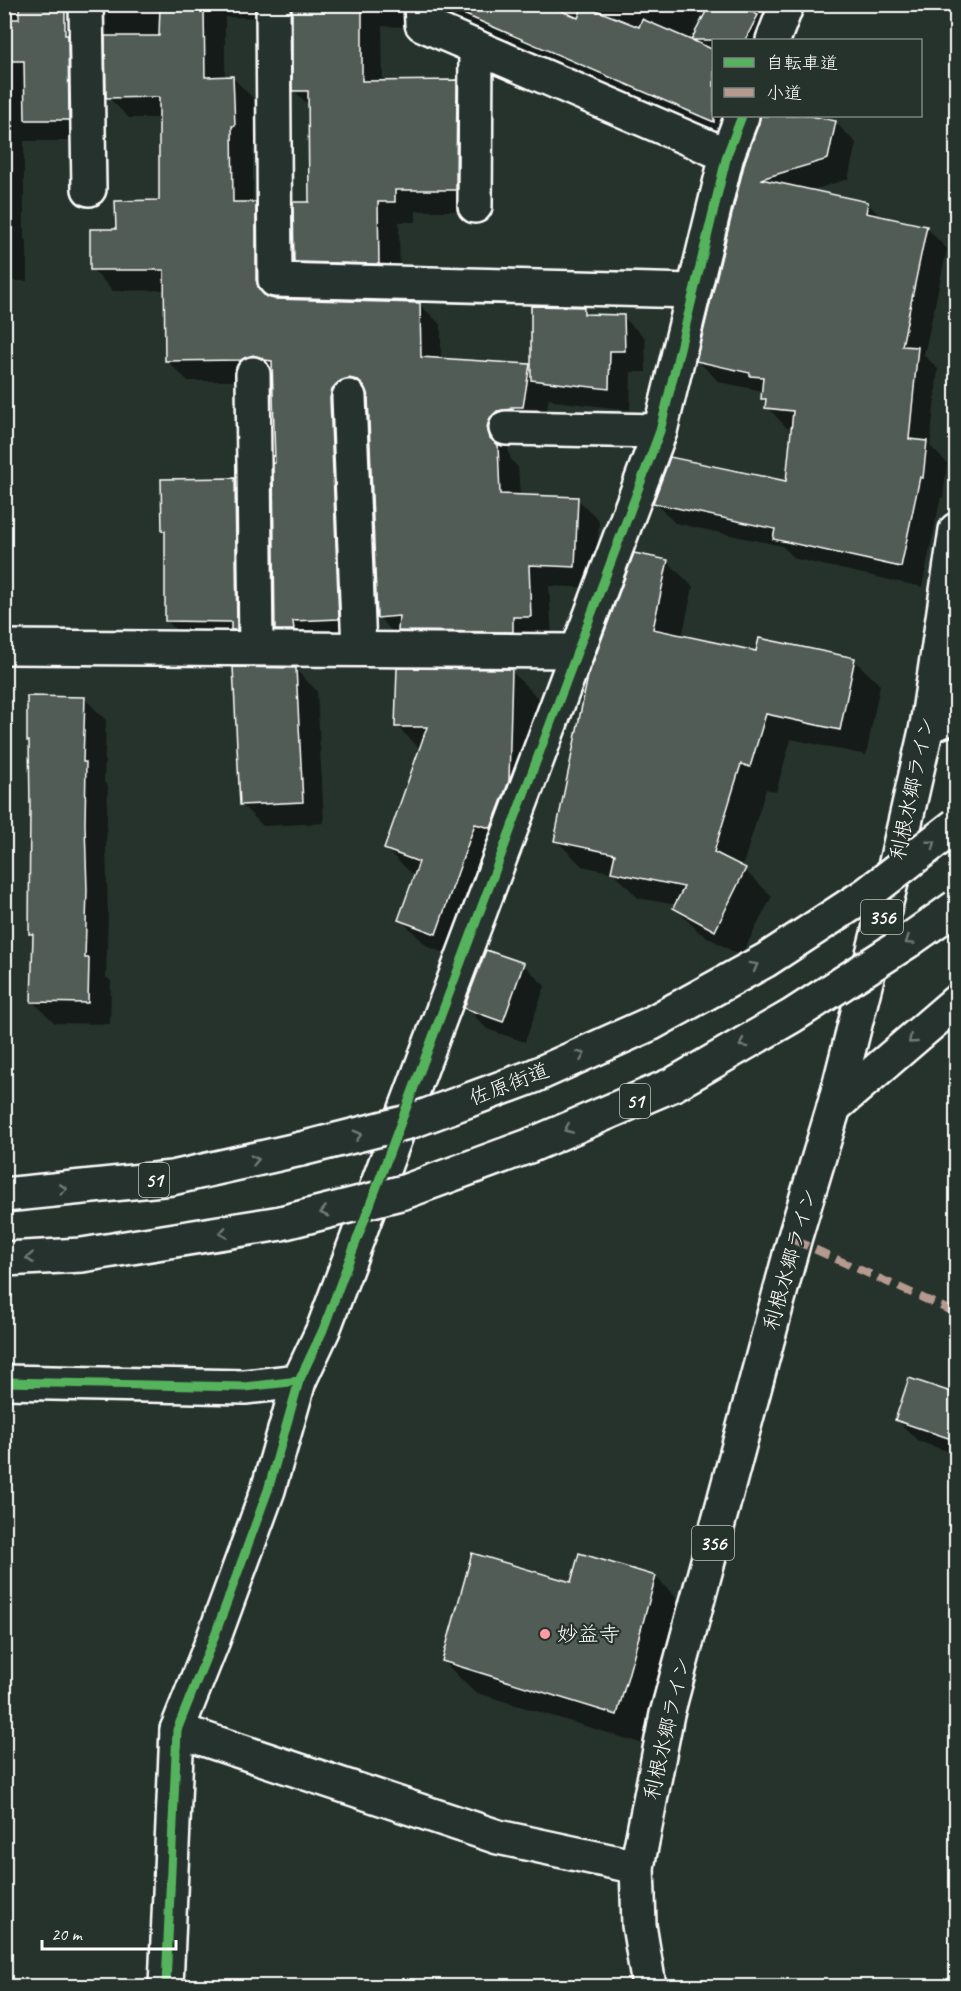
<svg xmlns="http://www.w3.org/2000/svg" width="961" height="1991" viewBox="0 0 961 1991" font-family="Caveat,'Klee One',sans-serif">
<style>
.shadow{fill:#0007}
.building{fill:#515c57;stroke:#fff;stroke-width:1.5}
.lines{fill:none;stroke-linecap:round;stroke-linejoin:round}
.minor-casing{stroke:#fff;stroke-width:38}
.highway-casing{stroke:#fff;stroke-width:38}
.minor{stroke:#26332d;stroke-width:33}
.highway{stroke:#26332d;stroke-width:33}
.highway-bridge-casing{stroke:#fff;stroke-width:38;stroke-linecap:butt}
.highway-bridge{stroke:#26332d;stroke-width:33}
.quiet{stroke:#b69a8f;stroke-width:8;stroke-dasharray:15 8;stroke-linecap:butt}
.cycleway-casing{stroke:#26332d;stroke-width:13}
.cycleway{stroke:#56b35d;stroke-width:9}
.oneway{stroke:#727a76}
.poi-dot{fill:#ff9aa2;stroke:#26332d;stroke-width:2}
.labels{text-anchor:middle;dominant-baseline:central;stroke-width:4.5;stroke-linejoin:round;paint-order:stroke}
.shield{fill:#26332d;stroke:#bec2c0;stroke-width:1.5}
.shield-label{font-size:20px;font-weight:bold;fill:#fff}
.street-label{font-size:21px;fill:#fff;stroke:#26332d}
.poi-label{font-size:21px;fill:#fff;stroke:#26332d;text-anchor:start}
</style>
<rect width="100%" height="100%" fill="#26332d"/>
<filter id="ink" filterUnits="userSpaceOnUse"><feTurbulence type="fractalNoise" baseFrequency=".0167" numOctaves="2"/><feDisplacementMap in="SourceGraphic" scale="12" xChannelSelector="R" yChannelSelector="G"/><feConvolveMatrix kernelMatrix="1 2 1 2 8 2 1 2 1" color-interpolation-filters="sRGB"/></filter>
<g filter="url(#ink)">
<g class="shadow">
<polygon points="4,4 405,4 405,27 382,26 383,84 456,82 478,103 477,211 416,211 416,222 399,222 400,285 317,282 295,261 310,204 310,106 294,91 294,6 284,9 277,18 225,17 225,78 232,77 254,99 256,146 253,147 253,204 276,225 277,300 419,304 441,325 441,360 530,366 532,368 583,308 591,316 623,317 645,338 646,372 631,372 630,410 554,401 549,397 544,428 511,439 508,449 511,460 518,467 520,496 577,499 599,520 596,588 549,586 552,637 399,638 378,617 369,399 361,402 360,640 297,651 276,630 276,464 274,377 263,381 188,381 166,360 166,290 113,291 92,269 118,231 160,202 160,118 129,118 108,97 106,7 98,9 90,141 24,141 24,239 27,241 27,281 4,281"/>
<polygon points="441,4 781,4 774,40 714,40 714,116 749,116 738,143 626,94 578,75 461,25"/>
<polygon points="762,116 803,116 836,123 856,143 848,179 809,191 867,203 882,218 927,228 947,249 924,355 938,369 930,446 947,463 943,498 941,497 922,587 796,559 782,546 675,523 655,503 787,483 793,429 787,428 767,407 767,403 762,399 763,391 719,382 698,361"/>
<polygon points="235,479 257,501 258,651 188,642 166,620 167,533 163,530"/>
<polygon points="667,561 693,587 682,637 757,652 854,660 880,685 866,755 791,739 776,792 766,789 742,868 772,896 741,956 700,933 674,907 676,905 638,898 614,873 582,866 556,840"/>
<polygon points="295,669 317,691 324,823 263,826 241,804"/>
<polygon points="511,671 539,699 536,809 519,854 503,851 464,960 428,947 400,919 415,877 386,849 421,750 397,726"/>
<polygon points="84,698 106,720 104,782 108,786 106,847 108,913 106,977 111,981 110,1024 55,1023 33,1002 34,938 30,933 31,743 28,740"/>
<polygon points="523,964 545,986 525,1042 487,1029 466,1007"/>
<polygon points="956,1396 956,1454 918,1441 897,1420"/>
<polygon points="656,1577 686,1608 647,1745 474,1692 443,1661 572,1584"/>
</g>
<g class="building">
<polygon points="19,4 65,4 65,35 68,35 69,120 25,120 24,61 4,61 4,19 19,19"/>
<polygon points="292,4 362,4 362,81 457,80 456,190 395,190 395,202 378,202 379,264 294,262 293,202 309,202 308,91 292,91"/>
<polygon points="440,4 546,4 578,18 583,5 639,27 642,19 691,40 710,4 737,4 758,15 745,40 692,40 714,50 714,122"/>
<polygon points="160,6 204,8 205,77 233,76 235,126 232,126 233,202 256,202 256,280 259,289 265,296 274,299 420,303 421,357 530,364 523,407 511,407 511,409 497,411 490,418 487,427 490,438 498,445 500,494 578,497 575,567 529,565 531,617 513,617 513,632 398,631 399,616 377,618 368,396 364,387 357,380 349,378 339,382 332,389 330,398 339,619 293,621 294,630 275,630 273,463 275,463 272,361 265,360 253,355 241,360 165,361 164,270 90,270 90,229 116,229 115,201 159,200 159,97 106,98 105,36 159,36"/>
<polygon points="760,116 810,116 836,121 828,159 761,179 868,202 866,213 927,226 902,346 918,347 909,439 927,441 923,478 920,477 901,567 773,539 775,529 653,503 670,457 786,481 793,411 765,408 766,399 761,399 763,377 750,376 750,373 696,361 745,161 759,123"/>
<polygon points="531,306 584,307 584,314 624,315 625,351 610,351 609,389 531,380"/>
<polygon points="235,478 237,630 231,630 231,622 165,621 165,531 162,531 161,479"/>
<polygon points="634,553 668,560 653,629 756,651 759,638 855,658 840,730 766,714 750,767 741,764 714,852 746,868 715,931 673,908 684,887 611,872 615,854 554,841 588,676"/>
<polygon points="233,667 296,668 303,802 240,805"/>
<polygon points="397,668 512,669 509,781 491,828 475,824 436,934 398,920 419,862 384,849 427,727 395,727"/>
<polygon points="27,696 85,697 83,762 86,762 85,825 87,890 85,958 89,958 88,1003 31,1002 33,934 29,934 30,806 29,741 27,741"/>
<polygon points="486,950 524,963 503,1022 464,1008"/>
<polygon points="909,1378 957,1394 957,1441 895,1420"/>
<polygon points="472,1553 571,1582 579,1553 656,1576 617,1715 442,1661"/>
</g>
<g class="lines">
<defs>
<g id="minor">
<polyline points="86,4 89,189"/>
<polyline points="273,4 275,280 693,291"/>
<polyline points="421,4 422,24 727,155"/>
<polyline points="773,40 787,4"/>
<polyline points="475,206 476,47"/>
<polyline points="253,374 256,648"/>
<polyline points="349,397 359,649"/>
<polyline points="506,428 660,431"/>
<polyline points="4,647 577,651"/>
<polyline points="4,1382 245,1387 299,1381 323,1330 660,431 727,155 742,116"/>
<polyline points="177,1730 498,1837 637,1867"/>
<polyline points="166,1986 177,1730 213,1640 268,1490 299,1381"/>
</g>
<g id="highway">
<polyline points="927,726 956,716"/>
<polyline points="834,1107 956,1002"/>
<polyline points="4,1195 172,1178 301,1149"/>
<polyline points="4,1259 82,1255 281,1223"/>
<polyline points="649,1986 639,1925 637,1867 667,1714 794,1240 834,1107 894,871 927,726 956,530"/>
</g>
</defs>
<use href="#minor" class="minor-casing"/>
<use href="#highway" class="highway-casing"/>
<use href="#minor" class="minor"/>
<use href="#highway" class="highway"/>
<defs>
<g id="highway-bridge">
<polyline points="301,1149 412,1121 534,1076 650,1024 766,960 867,894 956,825"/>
<polyline points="281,1223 404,1192 529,1146 674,1084 792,1016 908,941 956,907"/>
</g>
</defs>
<use href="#highway-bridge" class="highway-bridge-casing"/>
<use href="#highway-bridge" class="highway-bridge"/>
<polyline class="quiet" points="794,1240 956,1313"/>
<defs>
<g id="cycleway">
<polyline points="4,1382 245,1387 299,1381 323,1330 660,431 727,155 742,116"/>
<polyline points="166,1986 177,1730 213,1640 268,1490 299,1381"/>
</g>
</defs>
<use href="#cycleway" class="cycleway-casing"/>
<use href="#cycleway" class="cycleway"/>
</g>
<defs><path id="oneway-chevron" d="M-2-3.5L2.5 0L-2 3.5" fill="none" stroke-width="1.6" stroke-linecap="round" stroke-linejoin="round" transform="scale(1.5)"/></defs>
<g class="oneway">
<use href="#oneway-chevron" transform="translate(932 844) rotate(-38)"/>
<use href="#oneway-chevron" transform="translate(909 941) rotate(146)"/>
<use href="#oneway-chevron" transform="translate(754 966) rotate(-29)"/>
<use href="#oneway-chevron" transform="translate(912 1040) rotate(139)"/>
<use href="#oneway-chevron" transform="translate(743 1044) rotate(150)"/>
<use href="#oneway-chevron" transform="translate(581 1055) rotate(-24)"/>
<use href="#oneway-chevron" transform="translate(568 1129) rotate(157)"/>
<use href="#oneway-chevron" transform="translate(358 1135) rotate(-14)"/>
<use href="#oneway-chevron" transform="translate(255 1160) rotate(-13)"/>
<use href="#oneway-chevron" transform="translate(63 1189) rotate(-6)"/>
<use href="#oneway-chevron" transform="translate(324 1212) rotate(166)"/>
<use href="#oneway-chevron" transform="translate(223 1233) rotate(171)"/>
<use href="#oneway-chevron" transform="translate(30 1258) rotate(177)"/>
</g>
</g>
<circle class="poi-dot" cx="545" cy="1634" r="6"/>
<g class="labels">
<g class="shield">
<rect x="861" y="900" width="42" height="34" rx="4.5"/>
<rect x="620" y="1084" width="30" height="34" rx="4.5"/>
<rect x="139" y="1163" width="30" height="34" rx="4.5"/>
<rect x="692" y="1526" width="42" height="34" rx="4.5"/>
</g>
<g class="shield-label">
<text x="882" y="917">356</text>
<text x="635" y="1101">51</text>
<text x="154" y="1180">51</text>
<text x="713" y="1543">356</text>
</g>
<g class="street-label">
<text transform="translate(912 788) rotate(-78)">利根水郷ライン</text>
<text transform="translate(509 1084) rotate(-21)">佐原街道</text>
<text transform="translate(790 1259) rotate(-74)">利根水郷ライン</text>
<text transform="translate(667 1728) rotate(-77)">利根水郷ライン</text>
</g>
<g class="poi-label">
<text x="557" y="1634">妙益寺</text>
</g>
</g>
<rect width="961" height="1991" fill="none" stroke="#26332d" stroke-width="24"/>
<rect x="12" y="12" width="937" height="1967" fill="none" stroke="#fff" stroke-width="2" filter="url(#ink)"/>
<rect x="712" y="39" width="210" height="78" fill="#26332d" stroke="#7d8581" stroke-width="1.5"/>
<rect x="724" y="58" width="30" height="9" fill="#56b35d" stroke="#7d8581" stroke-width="1.5"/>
<text x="766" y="69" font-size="18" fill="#ffffff">自転車道</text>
<rect x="724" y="88" width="30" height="9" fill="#b69a8f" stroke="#7d8581" stroke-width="1.5"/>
<text x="766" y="99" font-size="18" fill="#ffffff">小道</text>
<path d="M42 1940v9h134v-9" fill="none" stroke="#ffffff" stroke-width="3"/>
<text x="51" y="1940" font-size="18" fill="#ffffff" stroke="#26332d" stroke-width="4.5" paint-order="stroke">20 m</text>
</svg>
